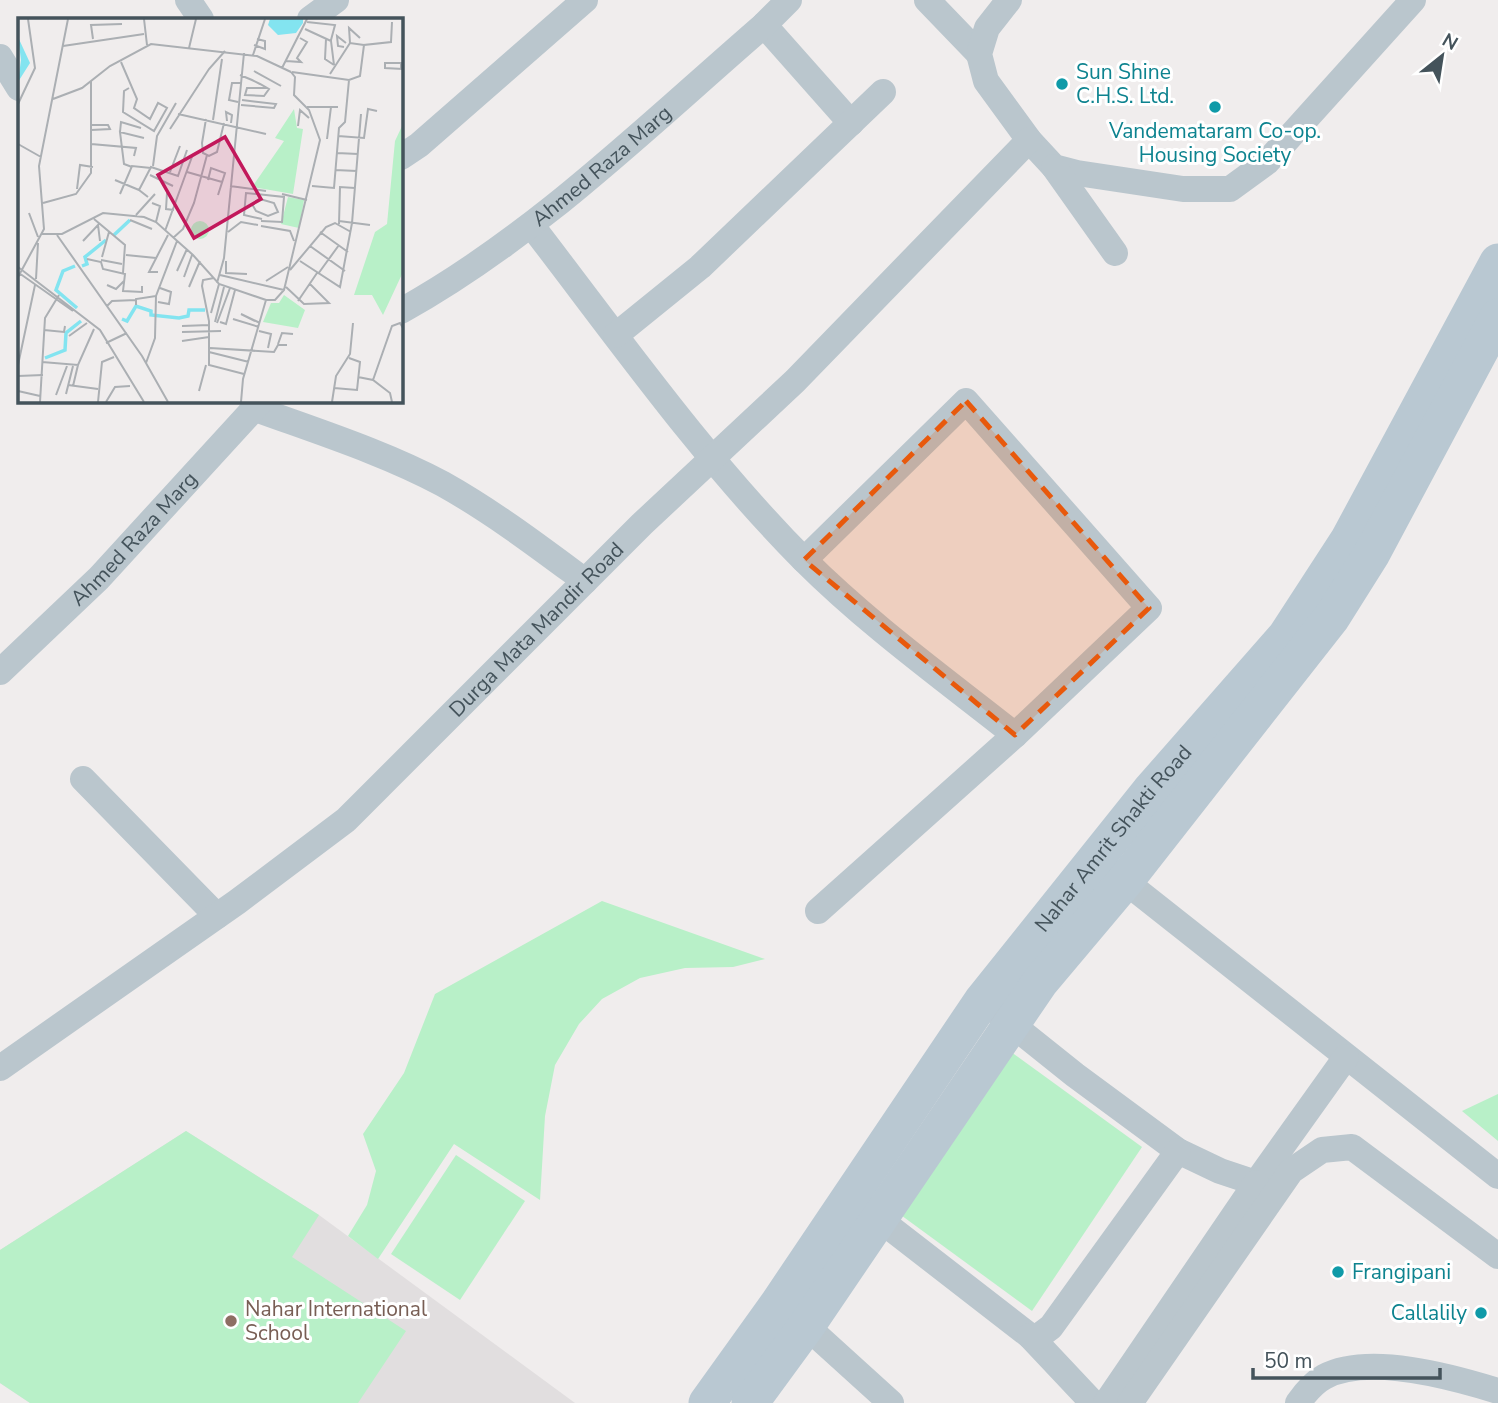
<svg xmlns="http://www.w3.org/2000/svg" width="1498" height="1403" viewBox="0 0 1498 1403" font-family="'Nunito Sans',sans-serif">
<style>
.education{fill:#e1dedf}
.green{fill:#b8f0c8}
.lines{fill:none;stroke-linecap:round;stroke-linejoin:round}
.street{stroke:#bac6cd;stroke-width:26}
.secondary{stroke:#b9c8d2;stroke-width:37}
.marked{fill:#e8590c;fill-opacity:0.2;stroke:#e8590c;stroke-width:5;stroke-dasharray:14 9;stroke-linejoin:round}
.culture-dot{fill:#0f9aa8;stroke:#fff;stroke-width:2.5}
.education-dot{fill:#8d6e63;stroke:#fff;stroke-width:2.5}
.labels{text-anchor:middle;dominant-baseline:central;stroke-width:6;stroke-linejoin:round;paint-order:stroke}
.culture-label{font-size:21px;fill:#0d838f;stroke:#fff;text-anchor:start}
.street-label{font-size:21px;fill:#44535b;stroke:#fff}
.education-label{font-size:21px;fill:#785e54;stroke:#fff;text-anchor:start}
.inset-river{fill:none;stroke:#83e4f0;stroke-width:3.5}
.inset-road{fill:none;stroke:#abafb3;stroke-width:2}
.view{fill:#c2185b;fill-opacity:0.15;stroke:#c2185b;stroke-width:3.5}
.inset-edge{fill:none;stroke:#44535b;stroke-width:3.5}
</style>
<rect width="100%" height="100%" fill="#f0eded"/>
<polygon class="education" points="186,1131 319,1215 575,1403 30,1403 0,1383 0,1250"/>
<g class="green">
<polygon points="602,901 765,959 733,967 685,968 640,978 602,999 579,1024 555,1065 545,1116 540,1200 454,1144 378,1259 348,1236 367,1205 376,1171 363,1134 404,1073 435,994"/>
<polygon points="1000,1044 1142,1147 1032,1311 894,1210"/>
<polygon points="1498,1094 1498,1141 1462,1111"/>
<polygon points="186,1131 319,1215 292,1257 406,1331 358,1403 30,1403 0,1383 0,1250"/>
<polygon points="456,1155 525,1201 460,1300 391,1254"/>
</g>
<g class="lines">
<g class="street">
<polyline points="188,0 201,19"/>
<polyline points="927,0 979,54"/>
<polyline points="1009,0 987,28 979,54 986,81 1029,140 1054,167 1077,173 1183,189 1230,189 1267,162 1413,0"/>
<polyline points="310,19 336,0"/>
<polyline points="764,25 851,123"/>
<polyline points="0,57 19,88"/>
<polyline points="401,157 419,145 585,0"/>
<polyline points="1054,167 1115,253"/>
<path d="M532,226C619,339 702,457 803,559C868,624 943,678 1015,735"/>
<path id="s1" d="M401,311C536,236 647,126 764,25L789,0"/>
<polyline points="616,335 700,267 883,92"/>
<path d="M253,408C316,431 383,452 443,484C493,512 539,547 585,581"/>
<polyline points="804,560 966,401 1149,608 1015,735 818,911"/>
<path id="s2" d="M0,672L99,578L261,401"/>
<polyline points="83,779 217,916"/>
<polyline points="1112,871 1498,1176"/>
<polyline points="1000,1015 1075,1075 1178,1151 1220,1171 1256,1183 1346,1057"/>
<path id="s3" d="M0,1068L237,902L346,820L642,524L795,381L1029,140"/>
<polyline points="866,1209 1030,1336 1093,1403"/>
<polyline points="794,1315 891,1403"/>
<polyline points="1030,1336 1039,1336 1051,1327 1178,1151"/>
<polyline points="1106,1403 1256,1183"/>
<polyline points="1130,1403 1291,1171 1322,1150 1352,1147 1498,1256"/>
<path d="M1298,1403C1305,1393 1313,1383 1324,1377C1368,1353 1453,1377 1498,1391"/>
</g>
<g class="secondary">
<path id="s4" d="M707,1403L778,1304L982,1001L1150,791L1286,636L1349,539L1498,262"/>
<polyline points="750,1403 807,1325 1040,982 1125,881 1332,617 1371,555 1498,317"/>
</g>
</g>
<path class="marked" d="M966,401L1149,608L1015,735L804,560Z"/>
<g class="culture-dot">
<circle cx="1062" cy="84" r="7"/>
<circle cx="1215" cy="107" r="7"/>
<circle cx="1338" cy="1272" r="7"/>
<circle cx="1481" cy="1313" r="7"/>
</g>
<circle class="education-dot" cx="231" cy="1321" r="7"/>
<g class="labels">
<g class="culture-label">
<text x="1076" y="72">Sun Shine<tspan x="1076" dy="24">C.H.S. Ltd.</tspan></text>
<text x="1215" y="131" text-anchor="middle">Vandemataram Co-op.<tspan x="1215" dy="24">Housing Society</tspan></text>
<text x="1352" y="1272">Frangipani</text>
<text x="1467" y="1313" text-anchor="end">Callalily</text>
</g>
<g class="street-label">
<text stroke="none"><textPath href="#s1" startOffset="248">Ahmed Raza Marg</textPath></text>
<text stroke="none"><textPath href="#s2" startOffset="189">Ahmed Raza Marg</textPath></text>
<text stroke="none"><textPath href="#s3" startOffset="695">Durga Mata Mandir Road</textPath></text>
<text stroke="none"><textPath href="#s4" startOffset="696">Nahar Amrit Shakti Road</textPath></text>
</g>
<g class="education-label">
<text x="245" y="1309">Nahar International<tspan x="245" dy="24">School</tspan></text>
</g>
</g>
<g transform="translate(18 18)">
<rect width="385" height="385" fill="#f0eded"/>
<path d="M276,91L279,110L285,111L275,176L234,169L266,123L257,120ZM385,106V254L365,297L354,277H336L357,214L369,206L377,123ZM270,179L286,182L281,210L263,206ZM173 212a9 9 0 1 1 18 0a9 9 0 1 1-18 0ZM266,277L287,292L280,310L245,304L253,285H261Z" fill="#b8f0c8"/>
<path d="M252,1H285V5L278,15L260,17L250,7ZM0,19L12,45L0,64L3,42Z" fill="#83e4f0"/>
<path class="inset-river" d="M96,217L112,202M57,248L45,253L38,272L59,290M64,248L69,246L67,239L88,222M104,301L109,303L118,288L133,293V297L161,300L170,298L171,292H187M27,340L47,332L48,315L63,303"/>
<path class="inset-road" d="M126,1L129,27M289,4L317,7L313,22M287,11L313,23L316,47M75,21L73,7L104,6M308,21L307,41L316,47M332,25L331,10L342,20M236,27L247,31V23L239,21M45,28L126,16M326,29L320,28L319,18L328,25M171,30L178,1M235,37L247,1M268,43L283,44L279,40L289,24L282,20M103,44L119,81L116,90L132,101L140,85L149,90L136,113L105,94L106,73L111,70M264,50L289,1M383,51V45H367V50L385,51M236,53L263,68M274,54L331,62L342,58L346,27L373,24L374,4M312,56L332,25L346,27M222,57L234,62L242,66L251,71L246,78L227,77L229,70H249M35,81L64,70L92,48L133,26L239,38L273,54M220,84L211,82L214,65H223M0,86L17,50L10,1M223,87L256,90L258,86L224,82M289,89H320M160,96L248,116M188,101L184,125L185,135L191,138L199,134L206,105M195,102L204,41M209,103L208,94L214,97L213,105M280,108L282,92L291,100M152,111L191,51L207,33M73,112L92,111L90,107H73M102,114L103,104L123,110M320,118L346,120L350,91L359,93M309,121L313,89M0,126L23,139M73,126L118,130L116,138M319,135L340,136M135,148L139,118L158,85M114,149L106,146L102,114L126,120M317,152L339,153M152,154L162,128M169,154L204,164M132,157L155,168M97,162L121,172M190,162L193,150L207,155L200,177M212,168L248,173M294,168L316,170L321,110L327,104L331,62M59,171L62,147L75,149M149,175L148,191L156,192M102,176L114,148L133,150M264,176L289,182M130,179L121,172L133,149L160,158L169,132M242,181L256,185L260,194L250,198L238,193L234,186ZM25,185L58,176L73,155V63M134,185L142,188L138,204M11,195L20,219M118,197L137,176M76,201L107,227L105,255M112,202L134,211M243,203L264,204L266,179L228,175L226,197L244,201M321,203L352,207M321,206L322,169L337,170M243,208L272,213L276,223M147,213L175,136M210,214L223,204L240,207M302,214L330,234M23,216H44L85,195L126,199L138,204L175,237L201,266L248,282L225,361L223,384M39,217L124,338L150,384M155,220L165,211L176,185L189,137M65,223L80,207L82,223M292,228L327,253M108,237L138,240M84,239L91,214M69,241L83,244L85,251L107,256L105,273L124,274V268M83,242L104,246M208,243V255L229,256M282,243L322,269L334,205L343,96M0,249L82,312L126,384M272,252L308,209L317,205L333,214M159,253L169,231M140,254H131L150,217M1,255L55,293M300,256L321,227M202,257L266,272M0,259L26,211L21,148L50,1M166,259L174,237M196,260L185,262L184,268L191,303V347L226,356M18,261L20,225M248,263L270,249M199,265L206,240L226,35M89,267L98,271L106,263M171,269L182,243M268,269L286,286L311,285L292,266M248,282H257L266,272L302,122L291,92L276,77L277,59L273,54M280,283L299,255M140,284L151,286L153,274L142,270M118,287V281L138,278M89,288L94,283L118,282M193,295L201,266M215,301L241,309M237,303L223,296L242,305M197,304L206,269M202,304L208,306L217,272M199,305L212,270M164,308L191,307M26,312L46,314L47,308M241,313L253,316L250,330M164,314L203,313M51,318L69,305M164,323L191,319M88,325L109,315M260,326L264,315L275,316M192,330L256,334L260,327H269M191,334L231,344M24,344L60,347L76,311M128,345L137,320L138,278L159,223M0,347L17,267M0,358L25,357M340,359L355,362L372,375L374,384M355,362L374,308L382,305L385,310M50,367L80,371M55,368L60,347M316,370L339,372L342,344L331,340M0,373L22,378M181,373L188,347M48,376L55,348M38,377L49,348M22,384L27,300L41,277M80,384L84,344L96,339M88,384L97,369L112,368M314,384L318,358L332,336L335,305"/>
<path class="view" d="M207,119L243,181L176,220L140,157Z"/>
<rect width="385" height="385" class="inset-edge"/>
</g>
<g transform="translate(1442 56) rotate(30)" stroke="#ffffff" stroke-width="5" paint-order="stroke">
<path d="M0-5L12 26L0 18L-12 26Z" fill="#44535b"/>
<text y="-10" font-size="19" font-weight="bold" text-anchor="middle" fill="#44535b">N</text>
</g>
<path d="M1253 1368v10h187v-10" fill="none" stroke="#44535b" stroke-width="3.5"/>
<text x="1264" y="1368" font-size="21" fill="#44535b" stroke="#ffffff" stroke-width="5" paint-order="stroke">50 m</text>
</svg>
